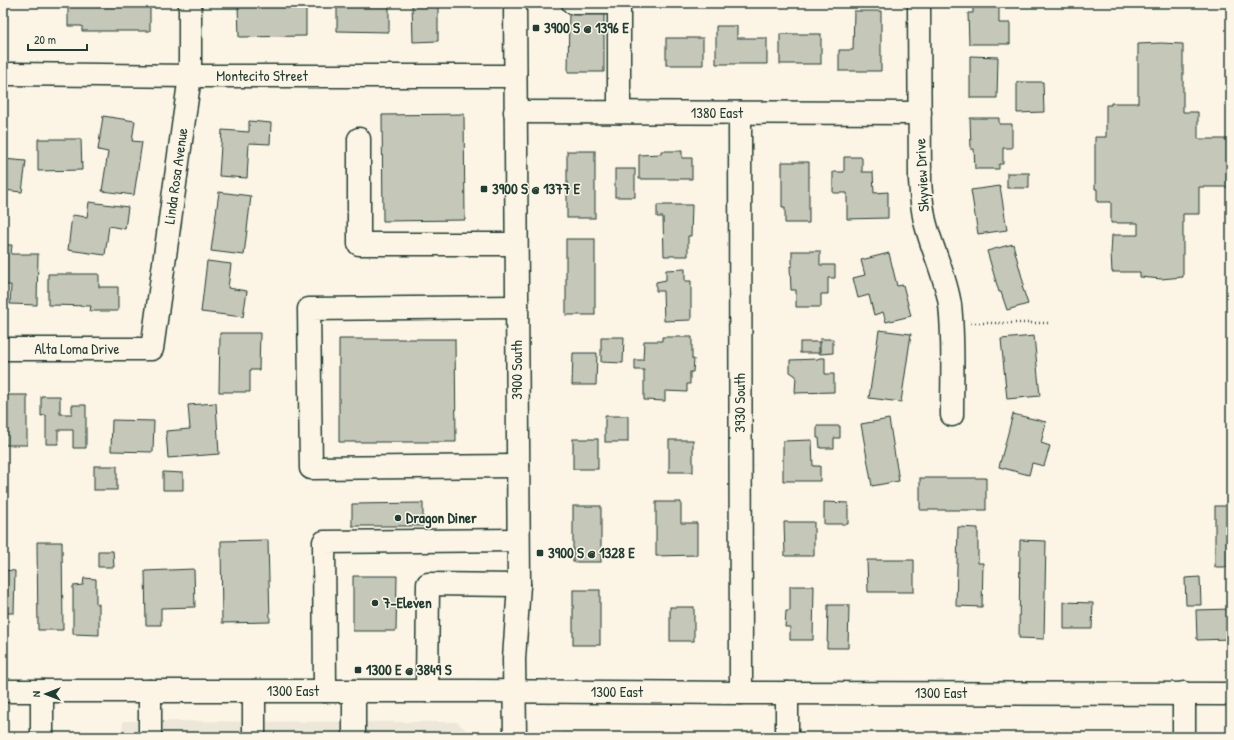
<svg xmlns="http://www.w3.org/2000/svg" width="1234" height="740" viewBox="0 0 1234 740" font-family="'Patrick Hand',sans-serif">
  <rect width="100%" height="100%" fill="#fcf5e5"/>
  <filter id="ink" filterUnits="userSpaceOnUse"><feTurbulence type="fractalNoise" baseFrequency=".025" numOctaves="2"/><feDisplacementMap in="SourceGraphic" scale="8" xChannelSelector="R" yChannelSelector="G"/><feConvolveMatrix kernelMatrix="1 2 1 2 8 2 1 2 1" color-interpolation-filters="sRGB"/></filter>
  <g filter="url(#ink)">
    <g fill="#ece7d8">
      <path d="M123 721 457 722 473 737H122Z"/>
      <path d="M562 731 1054 733V737H562Z"/>
    </g>
    <g fill="#c5c7b9" stroke="#1f3d34">
      <path d="M3 3H20L3 6Z"/>
      <path d="M68 3H150V31H82V26H68Z"/>
      <path d="M337 3H389V32L337 31Z"/>
      <path d="M412 3 438 4V41L413 42Z"/>
      <path d="M973 3H999V23H1010V44H969L968 13H973Z"/>
      <path d="M306 4V36L239 37 238 5Z"/>
      <path d="M854 11H881V71H839V50H853Z"/>
      <path d="M569 12H604V72H568Z"/>
      <path d="M716 26H737V38H767V64H716Z"/>
      <rect x="780" y="34" width="41" height="30"/>
      <rect x="666" y="38" width="37" height="27"/>
      <path d="M1161 43 1183 44V112H1198V139H1228V154H1231V172H1228V187H1199V214H1183V277L1161 279 1140 277V272H1112L1111 254 1112 235H1138V223H1111V202H1097V189H1095V137H1106V105H1111V103H1138V44Z"/>
      <path d="M970 56 998 57 997 98H970Z"/>
      <path d="M1017 82H1043L1044 112 1017 113Z"/>
      <path d="M464 114 465 220 383 221 382 115Z"/>
      <path d="M103 116 135 121 132 141 142 142 134 195 102 191 108 152 98 150Z"/>
      <path d="M970 118H999V124H1012V148H1003V164H999V169H975L974 149H971Z"/>
      <path d="M249 121 271 123 270 144 249 143 247 178 219 176 222 130 249 132Z"/>
      <path d="M38 139H81L82 170 38 171Z"/>
      <rect x="567" y="151" width="28" height="67"/>
      <path d="M661 151H682V158H692V179H639V155L661 154Z"/>
      <path d="M844 157H862V172H873L874 193 888 192V218L847 219V193H833V172H844Z"/>
      <path d="M3 159 26 161 22 192 3 190Z"/>
      <path d="M782 162H809V223H785V207H782Z"/>
      <rect x="615" y="169" width="20" height="28"/>
      <rect x="1007" y="173" width="22" height="15"/>
      <path d="M1000 186 1007 230 978 234 971 190Z"/>
      <path d="M219 192 251 196 244 255 211 251Z"/>
      <path d="M89 202 128 207 125 229 109 226 105 255 68 250 72 215 87 217Z"/>
      <path d="M657 205H692L691 236H688V256H664L663 217H657Z"/>
      <rect x="566" y="239" width="29" height="76"/>
      <path d="M1013 244 1024 285 1022 286 1028 304 1007 310 1001 292H999L987 251Z"/>
      <path d="M3 245H12L11 254H38L37 305 10 304 11 285H3Z"/>
      <path d="M792 251H820V265H835V278H828V294H821V307H796V290H791L790 266H792Z"/>
      <path d="M889 253 897 286 903 285 911 316 886 322 883 312 874 315 869 295 858 298 853 278 865 275 861 260Z"/>
      <path d="M207 261 231 264 228 288 247 291 243 317 201 312Z"/>
      <path d="M685 269V281H691V320L664 321 663 291H656V282L666 280V270Z"/>
      <path d="M48 274H99V287H118V311H90L91 306 48 305Z"/>
      <path d="M879 330 911 334 901 402 869 398Z"/>
      <path d="M220 333H260L259 370H250V392H219Z"/>
      <path d="M1034 336 1040 396 1007 399 1001 339Z"/>
      <path d="M601 337H624L623 363 601 362Z"/>
      <path d="M662 337H692V359H694L693 372H690V384H687V392L665 391V401L644 400V370H635V360H643L644 341H662Z"/>
      <path d="M339 339H455L456 442H339Z"/>
      <path d="M820 339H833V353L820 354Z"/>
      <rect x="800" y="342" width="19" height="11"/>
      <path d="M573 353H597L596 385H572Z"/>
      <path d="M819 358H825V374H834V392L795 393 796 376 790 372V360L818 359Z"/>
      <rect x="3" y="395" width="24" height="50"/>
      <path d="M41 396H60V414H72V405H86V448H73V430H58V444H46V415L41 416Z"/>
      <path d="M216 403 219 454 168 458 166 431 190 429 188 405Z"/>
      <path d="M1013 414 1046 422 1041 443 1050 446 1044 466 1032 463 1029 475 999 467Z"/>
      <rect x="605" y="416" width="23" height="26"/>
      <path d="M889 419 899 481 872 486 861 424Z"/>
      <path d="M112 420 154 421 153 452 111 451Z"/>
      <path d="M817 426H840V438H834V448H820L819 438H817Z"/>
      <rect x="573" y="439" width="25" height="30"/>
      <rect x="669" y="440" width="24" height="32"/>
      <path d="M812 440 813 466H820V481H783V441Z"/>
      <rect x="94" y="466" width="23" height="24"/>
      <path d="M163 472 183 473V490H163Z"/>
      <rect x="920" y="478" width="66" height="32"/>
      <path d="M656 502H681V523H697V555L656 556Z"/>
      <path d="M824 502 848 503V524H824Z"/>
      <path d="M423 503V526H352V504Z"/>
      <rect x="573" y="506" width="28" height="56"/>
      <rect x="1215" y="506" width="16" height="61"/>
      <path d="M784 522H814V556H785Z"/>
      <path d="M958 527 978 528V563H983L982 607 956 606Z"/>
      <path d="M268 540 270 622 222 623 221 541Z"/>
      <path d="M1020 540 1046 541 1044 639 1019 638Z"/>
      <path d="M37 542H62L63 630H38Z"/>
      <path d="M98 551H113L114 567H98Z"/>
      <path d="M867 560H914V592H868Z"/>
      <path d="M194 569 195 607 161 608V625H146L145 571Z"/>
      <path d="M3 570 15 571 14 613H3Z"/>
      <path d="M353 576H397L396 631H353Z"/>
      <path d="M1200 577 1201 605H1186L1185 578Z"/>
      <path d="M84 578 96 579V604H99V635L73 634V586L83 585Z"/>
      <path d="M790 586H814L813 640H790V627H785L786 611H790Z"/>
      <rect x="573" y="590" width="27" height="55"/>
      <path d="M1064 602 1093 603 1092 629H1064Z"/>
      <path d="M828 605H849L848 648H827Z"/>
      <rect x="670" y="607" width="24" height="34"/>
      <path d="M1231 609V639L1197 640 1196 610Z"/>
    </g>
    <g fill="none" stroke-linecap="round" stroke-linejoin="round">
      <g stroke="#1f3d34" stroke-width="25">
        <g id="minor">
          <path d="M573 3H619V112"/>
          <path d="M919 3 920 180C921 195 922 211 926 225 933 252 946 277 950 305 954 341 952 379 952 415"/>
          <path d="M10 74 190 76H515"/>
          <path d="M515 112 920 113"/>
          <path d="M740 113 741 693"/>
          <path d="M359 139V244H516"/>
          <path d="M517 307 309 309 311 468 518 466"/>
          <path d="M3 349H152L190 76V3"/>
          <path d="M42 691V737"/>
          <path d="M150 691V737"/>
          <path d="M254 691V737"/>
          <path d="M325 691 324 542 518 540"/>
          <path d="M427 691 428 584 519 585"/>
          <path d="M787 693V737"/>
          <path d="M354 737V691"/>
          <path d="M1184 737V693"/>
        </g>
      </g>
      <g stroke="#1f3d34" stroke-width="25">
        <g id="major">
          <path d="M515 3 519 585 514 659 515 737"/>
          <path d="M3 691H468L741 693 1231 694"/>
        </g>
      </g>
      <g stroke="#1f3d34" stroke-width="2.5" stroke-dasharray="1 3" stroke-linecap="butt">
        <path d="M1063 3 1065 5"/>
        <path d="M971 323H1049"/>
        <path d="M752 730 755 737"/>
      </g>
      <use href="#minor" stroke="#fcf5e5" stroke-width="22"/>
      <use href="#major" stroke="#fcf5e5" stroke-width="22"/>
    </g>
  </g>
  <g fill="#1f3d34" stroke="#fcf5e5" stroke-width="1.5">
    <rect x="532" y="24" width="8" height="8" rx="2"/>
    <rect x="480" y="185" width="8" height="8" rx="2"/>
    <circle cx="398" cy="518" r="4"/>
    <rect x="536" y="549" width="8" height="8" rx="2"/>
    <circle cx="375" cy="603" r="4"/>
    <rect x="354" y="666" width="8" height="8" rx="2"/>
  </g>
  <g text-anchor="middle" stroke-width="3" stroke-linejoin="round" paint-order="stroke">
    <g font-size="15" font-weight="bold" fill="#1f3d34" stroke="#fcf5e5" text-anchor="start">
      <text x="544" y="33">3900 S @ 1396 E</text>
      <text x="492" y="194">3900 S @ 1377 E</text>
      <text x="406" y="523">Dragon Diner</text>
      <text x="548" y="558">3900 S @ 1328 E</text>
      <text x="383" y="608">7-Eleven</text>
      <text x="366" y="675">1300 E @ 3849 S</text>
    </g>
    <g font-size="15" fill="#1f3d34" stroke="#fcf5e5">
      <text x="262" y="81">Montecito Street</text>
      <text x="717" y="118">1380 East</text>
      <text transform="translate(922 175) rotate(-93)" y="5">Skyview Drive</text>
      <text transform="translate(176 176) rotate(-82)" y="5">Linda Rosa Avenue</text>
      <text x="77" y="354">Alta Loma Drive</text>
      <text transform="translate(517 370) rotate(-90)" y="5">3900 South</text>
      <text transform="translate(740 403) rotate(-90)" y="5">3930 South</text>
      <text x="293" y="696">1300 East</text>
      <text x="617" y="697">1300 East</text>
      <text x="941" y="698">1300 East</text>
    </g>
  </g>
  <rect width="1234" height="740" fill="none" stroke="#fcf5e5" stroke-width="16"/>
  <rect x="8" y="8" width="1218" height="724" fill="none" stroke="#1f3d34" stroke-width="1.5" filter="url(#ink)"/>
  <g transform="translate(46 694) rotate(270)" stroke="#fcf5e5" stroke-width="3" paint-order="stroke">
  <path d="M0-3L7 15L0 10L-7 15Z" fill="#1f3d34"/>
  <text y="-6" font-size="11" font-weight="bold" text-anchor="middle" fill="#1f3d34">N</text>
  </g>
  <path d="M28 44v6h59v-6" fill="none" stroke="#1f3d34" stroke-width="2"/>
  <text x="34" y="44" font-size="12" fill="#1f3d34" stroke="#fcf5e5" stroke-width="3" paint-order="stroke">20 m</text>
</svg>
